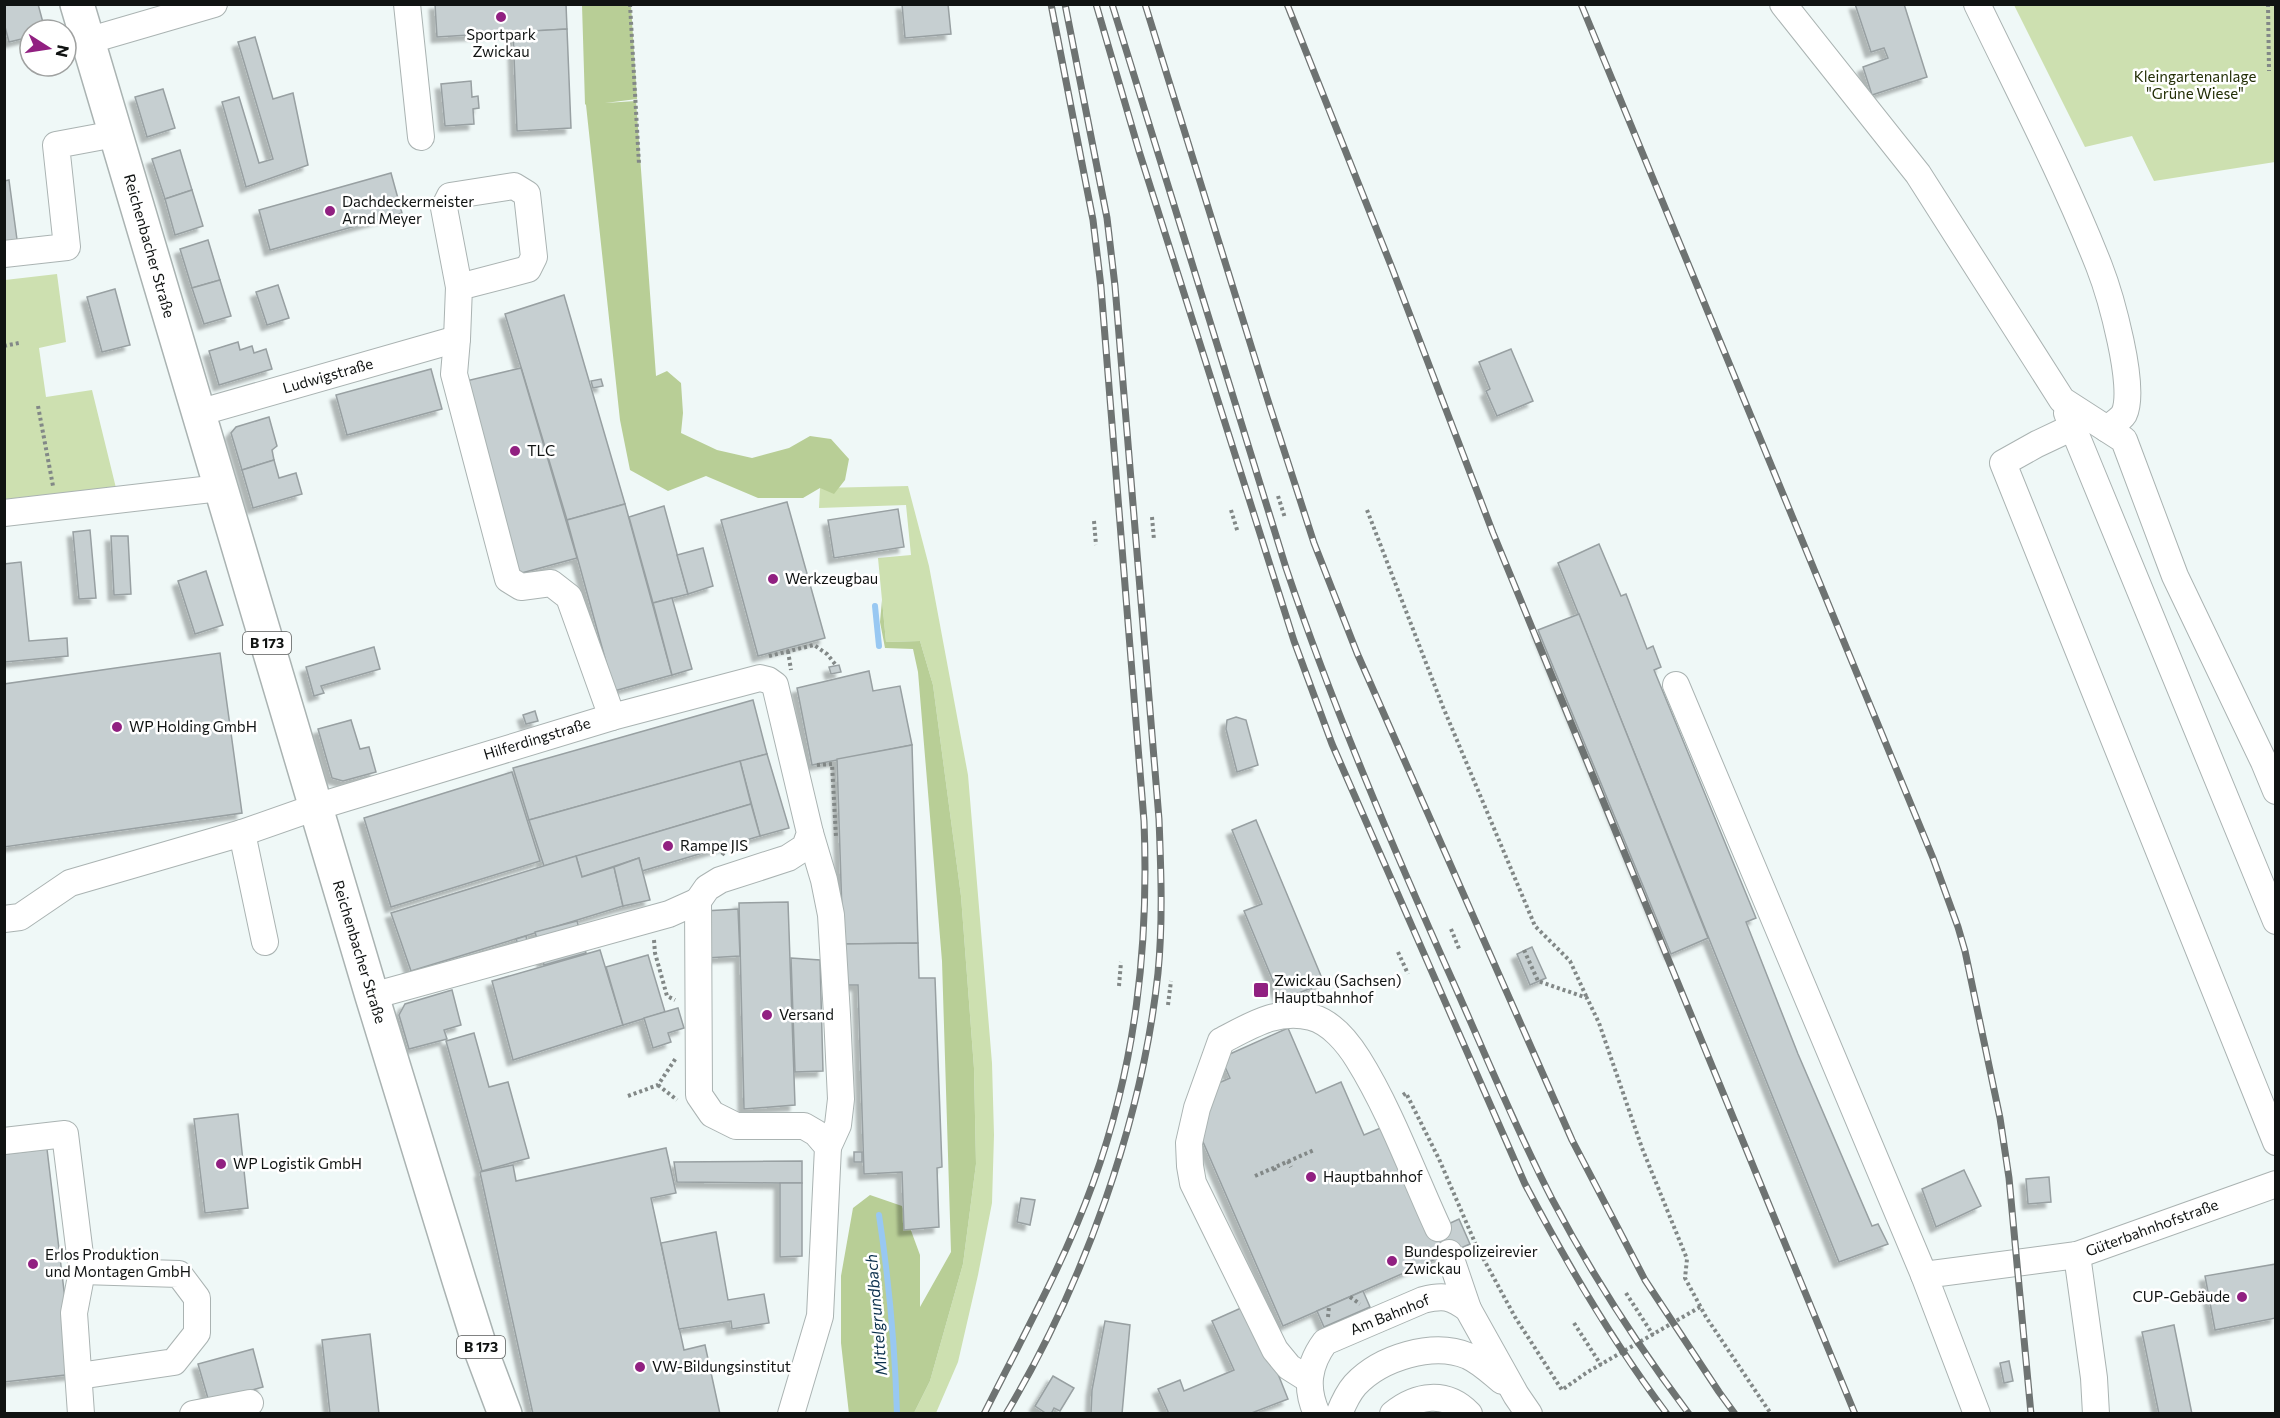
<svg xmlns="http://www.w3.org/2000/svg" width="2280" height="1418" viewBox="0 0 2280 1418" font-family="Commissioner,sans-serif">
  <defs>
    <filter id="shadow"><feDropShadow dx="-5.5" dy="5.5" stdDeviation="1.5" flood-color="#0004"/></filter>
  </defs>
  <rect width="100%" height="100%" fill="#eff8f7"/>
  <g fill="#cde0b0">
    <path d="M2014 5H2275V162L2154 181 2132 136 2085 147Z"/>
    <path d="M57 274 66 342 39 348 46 397 92 390 116 488 5 499V280Z"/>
    <path d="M908 486 929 566 968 775 992 1063 994 1135 992 1203 978 1275 958 1362 936 1413H914L930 1381 963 1264 976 1164 974 1068 961 896 933 685 920 641 886 642 878 558 911 555 906 505 819 508 820 488Z"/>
  </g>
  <g fill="#b8ce96">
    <path d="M582 5H631L637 99 605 103 636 101 656 376 667 371 681 383 683 413 681 433 717 450 752 458 789 448 810 436 831 439 849 459 845 480 834 494 820 488 803 498H758L706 476 668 491 630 470 620 420 586 105 585 104Z"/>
    <path d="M882 600 886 642 920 641 933 685 961 896 974 1068 976 1164 963 1264 930 1381 914 1413 849 1414 841 1343V1276L853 1208 870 1195 902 1206 920 1255V1307L951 1252 942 961 918 672 913 649 885 648 880 622Z"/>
  </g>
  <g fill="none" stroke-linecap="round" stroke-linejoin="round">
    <g stroke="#98c8f2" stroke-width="6">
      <path d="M875 606 879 646"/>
      <path d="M879 1215C889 1281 895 1347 897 1414"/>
    </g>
  </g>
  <g fill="#c6cfd1" stroke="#98a0a2" stroke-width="1.5" filter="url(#shadow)">
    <path d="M4 4H38L45 30H30V37L9 42 4 23Z"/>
    <path d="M435 4H566L567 29 437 37Z"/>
    <path d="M902 4H948L951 34 905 38Z"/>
    <path d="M1855 4H1904L1927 77 1872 95 1863 67 1888 58 1884 48 1871 52Z"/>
    <path d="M567 29 571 128 517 131 513 32Z"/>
    <path d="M255 37 273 99 293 93 308 165 246 187 222 102 239 97 259 163 273 159 238 42Z"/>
    <path d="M471 81 472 97 478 96 479 108 473 109 474 124 445 126 441 84Z"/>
    <path d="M163 89 175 128 147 137 135 97Z"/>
    <path d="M180 150 192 190 165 199 152 159Z"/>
    <path d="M391 173 402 213 270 250 259 210Z"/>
    <path d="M9 180 18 247 4 249V181Z"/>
    <path d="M192 190 203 226 175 235 165 199Z"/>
    <path d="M208 240 220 280 192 288 180 249Z"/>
    <path d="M220 280 231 316 204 324 192 288Z"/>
    <path d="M278 285 289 318 267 325 256 292Z"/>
    <path d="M115 289 130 345 102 352 87 297Z"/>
    <path d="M564 295 625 504 567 520 505 314Z"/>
    <path d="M238 342 240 350 252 346 254 353 266 349 272 369 219 385 209 351Z"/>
    <path d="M1511 349 1533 401 1497 416 1486 391 1490 389 1479 362Z"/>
    <path d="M521 368 577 558 518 574 466 381Z"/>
    <path d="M431 369 442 409 347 435 336 395Z"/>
    <path d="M601 379 603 386 593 388 591 381Z"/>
    <path d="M269 417 277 446 272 450 274 460 242 470 231 433 236 427Z"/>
    <path d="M274 460 279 478 296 473 302 494 253 508 242 470Z"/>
    <path d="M787 502 825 638 758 656 721 520Z"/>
    <path d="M625 504 672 675 614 691 567 520Z"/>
    <path d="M664 506 688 594 653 603 629 517Z"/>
    <path d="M898 509 904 547 834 558 828 520Z"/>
    <path d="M90 530 96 598 79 599 73 532Z"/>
    <path d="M111 536H128L131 594 114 595Z"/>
    <path d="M1599 544 1621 596 1626 594 1647 649 1653 646 1661 667 1654 670 1756 918 1746 922 1798 1054 1872 1226 1878 1224 1888 1244 1839 1262 1558 563Z"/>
    <path d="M703 548 713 586 688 594 677 555Z"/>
    <path d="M21 562 29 641 67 638 68 656 5 662 4 564Z"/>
    <path d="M206 571 223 625 195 634 178 581Z"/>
    <path d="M672 598 692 669 672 675 653 603Z"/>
    <path d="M1579 614 1708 938 1671 954 1538 630Z"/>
    <path d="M374 647 380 669 321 686 324 693 314 696 306 667Z"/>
    <path d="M220 653 242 813 4 847V684Z"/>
    <path d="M839 665 841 672 831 674 829 667Z"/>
    <path d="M869 671 873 691 900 686 912 745 812 765 797 688Z"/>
    <path d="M753 700 767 754 529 820 513 768Z"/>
    <path d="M535 711 538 721 526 724 523 715Z"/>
    <path d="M1236 717 1246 720 1258 765 1237 772 1226 729 1227 720Z"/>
    <path d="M351 720 360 749 369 747 376 772 343 781 332 778 318 729Z"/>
    <path d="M912 745 918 943 843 944 837 759Z"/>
    <path d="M767 754 789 828 760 836 740 761Z"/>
    <path d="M740 761 751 804 544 866 529 820Z"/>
    <path d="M512 772 540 861 391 907 364 818Z"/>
    <path d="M751 804 760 836 642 871 639 858 582 877 576 856Z"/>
    <path d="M1256 820 1324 983 1281 1000 1244 911 1262 904 1232 830Z"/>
    <path d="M576 856 582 877 614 867 623 906 411 971 391 913Z"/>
    <path d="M639 858 650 900 623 906 614 867Z"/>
    <path d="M788 902 795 1105 744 1109 739 903Z"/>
    <path d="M738 909 740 956 706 958 704 911Z"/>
    <path d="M577 921 586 953 544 965 535 932Z"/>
    <path d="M526 936 527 941 518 944 516 939Z"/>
    <path d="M918 943 919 978H935L942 1167 937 1168 939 1227 904 1230 902 1172 864 1174 858 985H845L843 944Z"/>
    <path d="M1532 947 1546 978 1530 985 1517 954Z"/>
    <path d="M600 950 623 1025 513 1060 492 981Z"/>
    <path d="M648 955 665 1012 623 1025 606 967Z"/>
    <path d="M791 958 820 960 823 1071 795 1072Z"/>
    <path d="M452 990 461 1025 444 1030 447 1039 409 1049 399 1015 405 1004Z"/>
    <path d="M678 1008 684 1028 668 1033 671 1042 653 1048 644 1018Z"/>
    <path d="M1288 1028 1316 1093 1341 1082 1364 1135 1383 1127 1429 1233 1459 1219 1470 1244 1283 1326 1200 1135 1214 1085 1230 1078 1221 1058Z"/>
    <path d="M474 1033 489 1087 508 1082 529 1158 482 1171 446 1041Z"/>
    <path d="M238 1114 248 1208 205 1213 194 1119Z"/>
    <path d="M666 1148 676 1193 651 1198 684 1350 705 1345 720 1414H533L480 1172 513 1165 516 1181Z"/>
    <path d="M47 1149 74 1374 4 1382V1154Z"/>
    <rect x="854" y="1152" width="8" height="10"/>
    <path d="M802 1161V1183H780L677 1182 674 1162Z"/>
    <path d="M1964 1170 1981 1206 1936 1227 1922 1189Z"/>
    <path d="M2049 1177 2051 1202 2028 1204 2026 1179Z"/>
    <path d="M780 1183H802V1256L780 1257Z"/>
    <path d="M1021 1198 1035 1200 1030 1225 1017 1222Z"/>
    <path d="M716 1232 728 1300 764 1294 769 1323 732 1329 731 1321 679 1329 661 1243Z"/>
    <path d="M2276 1264V1318L2215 1330 2205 1276Z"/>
    <path d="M1363 1291 1370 1307 1324 1327 1317 1311Z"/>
    <path d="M1250 1304 1288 1399 1249 1414H1169L1158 1389 1180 1380 1184 1391 1234 1370 1212 1321Z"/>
    <path d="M1105 1321 1130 1325 1122 1414H1091L1092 1390Z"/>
    <path d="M2174 1325 2192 1414H2159L2142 1332Z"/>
    <path d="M370 1334 379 1414H330L322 1340Z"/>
    <path d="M253 1349 263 1387 209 1402 198 1364Z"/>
    <path d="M2009 1361 2013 1381 2004 1383 2000 1363Z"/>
    <path d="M1053 1376 1074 1388 1060 1411 1054 1408 1051 1414H1047L1035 1406Z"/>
  </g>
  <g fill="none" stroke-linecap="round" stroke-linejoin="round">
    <g stroke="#aab3b2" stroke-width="28">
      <g id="minor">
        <path d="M407 4 421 137"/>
        <path d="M1783 4 1918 174 2062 400 2124 440 2175 576 2264 762 2276 791"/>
        <path d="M1977 4C2019 91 2064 177 2099 266 2110 294 2137 388 2124 414 2121 419 2112 425 2107 429"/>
        <path d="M87 41 214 4"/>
        <path d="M4 254 67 247 56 145 115 134"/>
        <path d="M459 287 444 208 450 196 514 186 527 194 534 257 528 269 459 287 457 339 454 374 508 579 521 587 551 583 569 597 612 717"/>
        <path d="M198 413 457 339"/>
        <path d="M2067 413 2276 921"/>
        <path d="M2073 427 2037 444 2003 463 2276 1142"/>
        <path d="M4 513 220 488"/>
        <path d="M1676 685 1924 1275"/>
        <path d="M242 833 265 942"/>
        <path d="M810 833 824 880 831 915 837 1015 841 1099 838 1125 828 1147"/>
        <path d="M4 919 20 917 70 883 242 833 316 807 612 717 760 678 768 680 775 685 810 833 805 847 788 858 720 880 707 888 698 901 699 1095 712 1114 736 1126H804L816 1133 828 1147 820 1316 791 1414"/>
        <path d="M372 996 669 914 698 901"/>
        <path d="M4 1141 65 1134 82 1271 74 1313 81 1414"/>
        <path d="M1449 1253 1468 1309"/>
        <path d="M2077 1255 2094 1378 2096 1414"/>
        <path d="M79 1376 174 1362 197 1333V1298L179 1274 82 1271"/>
        <path d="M1308 1379 1289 1367 1275 1350 1193 1183 1190 1166 1189 1143 1197 1108 1221 1041C1250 1026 1278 1008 1311 1017 1331 1022 1348 1043 1358 1059 1390 1110 1413 1174 1438 1228"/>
        <path d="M193 1414 250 1403"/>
        <path d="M1317 1414C1305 1388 1308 1365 1325 1342L1423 1300C1443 1295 1451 1296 1468 1309L1516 1395 1529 1414"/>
        <path d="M1339 1414C1343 1404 1348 1393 1355 1385 1380 1358 1433 1341 1468 1356 1481 1362 1491 1372 1502 1381"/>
        <path d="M1393 1414C1416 1395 1446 1390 1469 1414"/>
        <path d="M1977 1414 1924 1275 2077 1255 2276 1184"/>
      </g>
    </g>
    <g stroke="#aab3b2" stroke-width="36">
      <path id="major" d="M77 4 372 996 459 1280 482 1353 505 1414"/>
    </g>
    <g stroke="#828887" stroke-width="4" stroke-dasharray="3 3" stroke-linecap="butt">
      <path d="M630 4 639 164"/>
      <path d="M2268 4 2269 71"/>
      <path d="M4 346 19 343"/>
      <path d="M38 406 53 486"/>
      <path d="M1278 496 1285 518"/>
      <path d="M1231 510 1238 533"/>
      <path d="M1367 510 1443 707 1535 926 1570 961 1587 998"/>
      <path d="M1152 517 1154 540"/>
      <path d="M1094 521 1096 545"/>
      <path d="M788 651 791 670"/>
      <path d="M769 656 814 645 827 654 835 664"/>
      <path d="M817 765 832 764 836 837"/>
      <path d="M722 855 726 850 745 846"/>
      <path d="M1451 929 1460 951"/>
      <path d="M654 940 655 953 667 996 675 1000"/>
      <path d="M1524 950 1538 981 1587 998 1599 1023 1642 1148 1687 1259 1685 1278 1706 1317 1771 1414"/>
      <path d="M1398 952 1408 974"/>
      <path d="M1119 986 1121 962"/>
      <path d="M1168 1005 1171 981"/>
      <path d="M658 1085 677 1100"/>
      <path d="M1403 1095 1406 1093 1439 1159 1476 1245 1515 1317 1562 1390 1586 1373 1700 1307"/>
      <path d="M628 1096 658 1085 676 1058"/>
      <path d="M1288 1161 1291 1167"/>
      <path d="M1274 1168 1276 1173"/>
      <path d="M1255 1176 1314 1150"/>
      <path d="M1626 1293 1653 1335"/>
      <path d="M1350 1297 1360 1304"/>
      <path d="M1328 1317 1329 1306"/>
      <path d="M1574 1323 1601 1365"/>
    </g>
    <use href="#minor" stroke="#fff" stroke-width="26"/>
    <use href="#major" stroke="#fff" stroke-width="33"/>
    <g stroke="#6e7372" stroke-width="7">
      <g id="rail">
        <path d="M1096 4 1139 151 1294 641 1332 744 1525 1184C1567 1264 1612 1341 1667 1414"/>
        <path d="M1112 4 1286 568C1334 710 1393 848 1454 984 1486 1056 1516 1129 1552 1199 1592 1275 1638 1346 1689 1414"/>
        <path d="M1145 4 1270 407 1314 543 1357 653 1572 1140 1645 1280 1719 1392 1735 1414"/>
        <path d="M1287 4 1392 268 1493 533 1855 1414"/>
        <path d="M1581 4 1933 858 1958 927 1965 951 2000 1118 2009 1178 2031 1414"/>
        <path d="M984 1414C1022 1338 1064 1263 1093 1183 1136 1064 1149 946 1144 821L1101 287 1093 220 1051 4"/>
        <path d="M1006 1414C1083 1285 1142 1123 1158 973 1163 922 1161 870 1159 819L1115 286 1107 218 1065 4"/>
      </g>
    </g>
    <use href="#rail" stroke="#fff" stroke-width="4.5" stroke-dasharray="14" stroke-linecap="butt"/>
  </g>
  <g fill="#912081" stroke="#fff" stroke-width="2">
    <circle cx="501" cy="17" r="6"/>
    <circle cx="330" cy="211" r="6"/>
    <circle cx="515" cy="451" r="6"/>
    <circle cx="773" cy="579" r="6"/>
    <circle cx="117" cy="727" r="6"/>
    <circle cx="668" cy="846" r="6"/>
    <rect x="1253" y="982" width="16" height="16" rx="3"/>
    <circle cx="767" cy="1015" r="6"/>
    <circle cx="221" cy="1164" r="6"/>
    <circle cx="1311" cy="1177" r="6"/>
    <circle cx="1392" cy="1261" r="6"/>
    <circle cx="33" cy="1264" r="6"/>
    <circle cx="2242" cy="1297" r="6"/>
    <circle cx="640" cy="1367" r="6"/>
  </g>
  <g text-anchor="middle" stroke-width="5" stroke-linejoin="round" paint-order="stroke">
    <g fill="#fff" stroke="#585a59" stroke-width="1.5">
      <rect x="243" y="632" width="48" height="22" rx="4.5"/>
      <rect x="457" y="1336" width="48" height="22" rx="4.5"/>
    </g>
    <g font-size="14" font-weight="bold" fill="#101312">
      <text x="267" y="648">B 173</text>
      <text x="481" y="1352">B 173</text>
    </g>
    <g font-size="15" fill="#101312" stroke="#fff" text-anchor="start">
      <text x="501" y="40" text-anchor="middle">Sportpark<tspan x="501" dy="17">Zwickau</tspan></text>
      <text x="342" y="207">Dachdeckermeister<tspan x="342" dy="17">Arnd Meyer</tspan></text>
      <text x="527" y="456">TLC</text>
      <text x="785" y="584">Werkzeugbau</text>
      <text x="129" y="732">WP Holding GmbH</text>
      <text x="680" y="851">Rampe JIS</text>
      <text x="1274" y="986">Zwickau (Sachsen)<tspan x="1274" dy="17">Hauptbahnhof</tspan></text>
      <text x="779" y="1020">Versand</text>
      <text x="233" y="1169">WP Logistik GmbH</text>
      <text x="1323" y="1182">Hauptbahnhof</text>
      <text x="1404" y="1257">Bundespolizeirevier<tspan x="1404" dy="17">Zwickau</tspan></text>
      <text x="45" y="1260">Erlos Produktion<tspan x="45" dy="17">und Montagen GmbH</tspan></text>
      <text x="2230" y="1302" text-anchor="end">CUP-Gebäude</text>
      <text x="652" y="1372">VW-Bildungsinstitut</text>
    </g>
    <g font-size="15" fill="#222e05" stroke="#fff">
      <text x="2195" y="82">Kleingartenanlage<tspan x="2195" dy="17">"Grüne Wiese"</tspan></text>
    </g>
    <g font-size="15" fill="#101312" stroke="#fff">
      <text transform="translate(149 246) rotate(74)" y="5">Reichenbacher Straße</text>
      <text transform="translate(328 376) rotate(-16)" y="5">Ludwigstraße</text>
      <text transform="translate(537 739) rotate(-17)" y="5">Hilferdingstraße</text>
      <text transform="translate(359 952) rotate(73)" y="5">Reichenbacher Straße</text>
      <text transform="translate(2152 1228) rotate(-20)" y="5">Güterbahnhofstraße</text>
      <text transform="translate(1390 1315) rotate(-22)" y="5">Am Bahnhof</text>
    </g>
    <g font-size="16" font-style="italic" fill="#0c314d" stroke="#fff">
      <text transform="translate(876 1315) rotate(-95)" y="6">Mittelgrundbach</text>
    </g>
  </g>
  <rect width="2280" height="1418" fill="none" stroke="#101312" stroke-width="12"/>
  <g transform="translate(48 48) rotate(102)"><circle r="28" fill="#ffffff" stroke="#9fa1a0" stroke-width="1.5"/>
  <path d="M0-4.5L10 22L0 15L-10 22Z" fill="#912081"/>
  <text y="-9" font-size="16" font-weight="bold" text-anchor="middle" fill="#101312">N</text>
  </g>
</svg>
